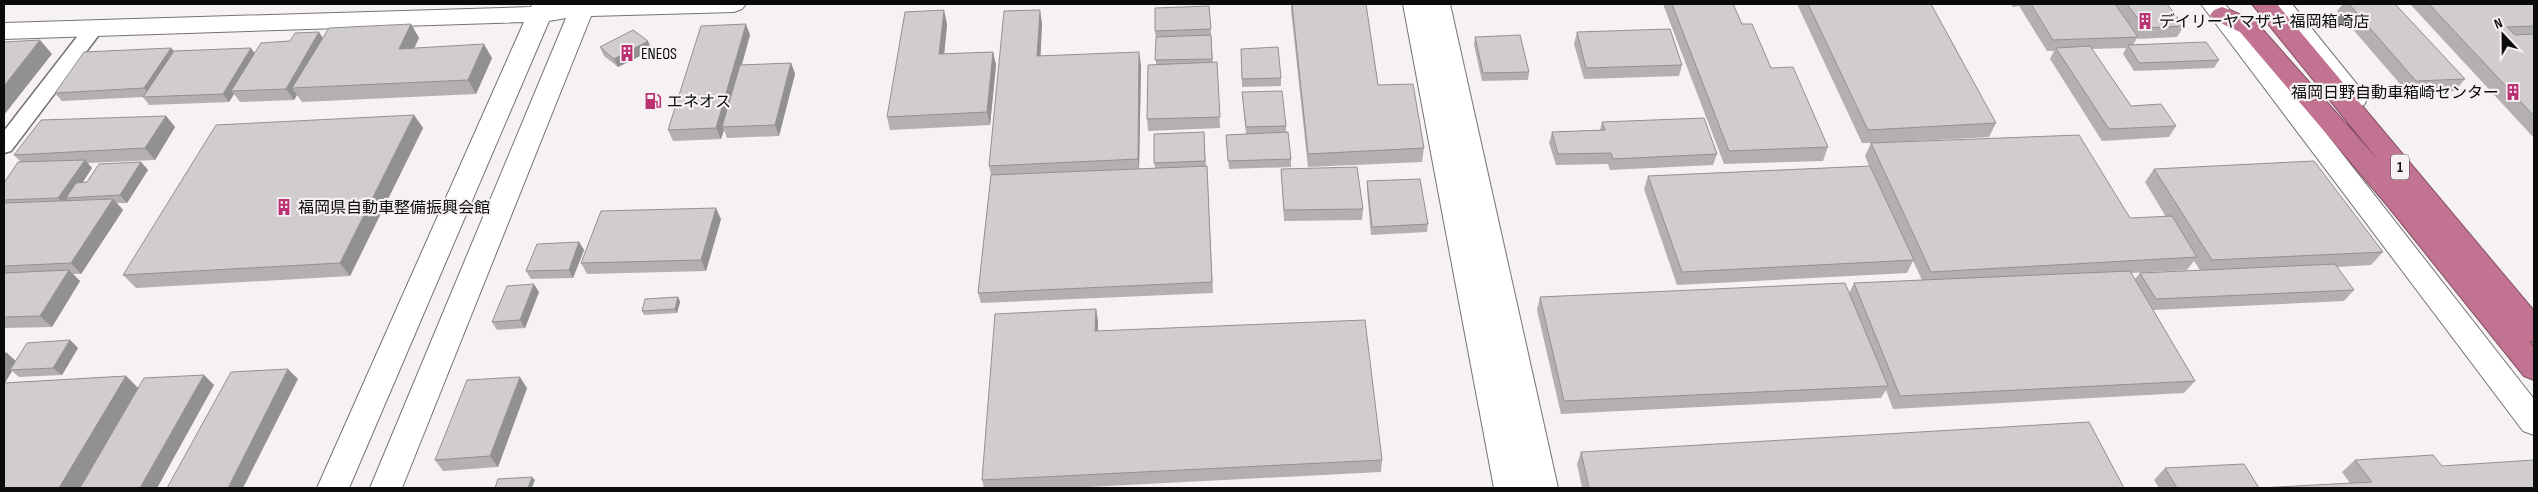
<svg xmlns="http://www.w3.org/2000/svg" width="2538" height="492" viewBox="0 0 2538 492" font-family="'Sofia Sans Condensed','Noto Sans JP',sans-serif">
  <rect width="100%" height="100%" fill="#f6f2f4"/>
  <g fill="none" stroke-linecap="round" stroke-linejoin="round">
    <g stroke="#767374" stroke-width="3">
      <path id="minor" d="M94 22 101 24 104 28 101 32 11 151 4 153V131L87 24Z"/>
    </g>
    <g stroke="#767374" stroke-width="2">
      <g id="tertiary">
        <path d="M532 4H746L742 9 734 12 591 16 402 488H370L566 18 549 21 349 488H317L524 22 4 39V23L531 7Z"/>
        <path d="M1403 4H1450L1558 488H1526L1476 246 1526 488H1494Z"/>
        <path d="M2201 4H2225L2534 399V435L2523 431Z"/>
        <path d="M2268 4H2292L2364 93 2367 99 2364 105 2355 108 2346 105Z"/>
      </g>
    </g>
    <g stroke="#824f62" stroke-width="2">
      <path id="motorway" d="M2252 4H2277L2534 311V342L2529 341 2534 347V380L2524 376 2387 205 2240 32 2214 20 2210 15 2214 10 2222 7 2230 10 2256 22 2379 161Z"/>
    </g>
    <use href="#minor" fill="#fff" fill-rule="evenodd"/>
    <use href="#tertiary" fill="#fff" fill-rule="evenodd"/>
    <use href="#motorway" fill="#c17391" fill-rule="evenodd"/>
  </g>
  <g fill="#b4b0b1" fill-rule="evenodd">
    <path d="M1291 4H1366L1378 85 1424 148 1422 162 1308 167 1291 10Z"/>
    <path d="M1663 4H1733L1742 24 1771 68 1828 147 1823 161 1724 164Z"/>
    <path d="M1797 4H1931L1996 123 1989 137 1876 143 2130 218 2166 217 2145 182 2154 169 2383 252 2371 265 2337 267 2354 290 2344 301 2153 310 2195 381 2184 393 1893 409 1886 390 1881 398 1561 414 1537 310 1540 297 1849 293 1854 283 1922 280 1913 261 1907 273 1677 285 1644 189 1648 176 1869 166 1865 156 1871 143H1862ZM2194 261 2200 270 2140 273 2135 279 2131 273 2187 270Z"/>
    <path d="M2011 4H2167L2184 26 2177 37 2138 39 2137 38 2133 45 2219 60 2214 68 2134 71 2123 54 2126 48 2092 49 2131 106 2176 126 2169 137 2102 141 2050 59 2054 51H2047L2019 6 2013 7Z"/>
    <path d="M2343 4H2395L2465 79 2455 91 2407 92 2337 11Z"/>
    <path d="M2410 4H2534V138Z"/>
    <path d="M1209 6 1213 62H1217L1220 128 1148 131 1147 119 1156 64V39L1155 31Z"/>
    <path d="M1042 23 1040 56 1141 65 1139 169 1155 168 1154 163 1204 132 1206 166H1207L1213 293 981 303 978 293 991 175 989 166Z"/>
    <path d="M411 24 419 38 414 48 492 58 476 94 302 102 297 95 294 100 240 102 234 94 229 102 149 105 143 97 62 101 55 93 171 48 174 51 255 53 290 41 323 38Z"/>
    <path d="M947 24 944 54 993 52 996 65 990 125 890 130 887 117Z"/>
    <path d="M1577 32 1682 65 1679 76 1584 79 1574 44Z"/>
    <path d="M750 35 742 65 791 63 795 74 779 136 727 138 724 130 721 139 673 141 668 130Z"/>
    <path d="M1475 37 1529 72 1528 80 1482 81 1474 45Z"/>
    <path d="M600 47 652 50 618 67 604 56Z"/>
    <path d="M1241 49 1281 78V86L1242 87Z"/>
    <path d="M1242 92 1286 126V132L1291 159V167L1229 169 1226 135 1246 134Z"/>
    <path d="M414 115 423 128 350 276 136 288 123 275Z"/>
    <path d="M166 116 175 127 155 160 88 163 92 168 83 182H87L141 162 148 170 127 203H117L123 210 81 274H73L80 281 52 327 4 328V183L21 162 14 155Z"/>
    <path d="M1602 122 1717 154 1713 165 1610 170 1608 164 1556 165 1549 143 1552 132 1600 130Z"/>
    <path d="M1281 169 1363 209 1362 220 1284 221Z"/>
    <path d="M1367 181 1428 224 1427 232 1371 235 1367 190Z"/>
    <path d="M721 219 706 271 587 274 581 263Z"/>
    <path d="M579 242 584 250 573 278 531 279 526 271Z"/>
    <path d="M539 292 525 328 497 330 492 322Z"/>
    <path d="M678 297 680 302 677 313 644 315 642 311Z"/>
    <path d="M1096 309 1098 322V331L1382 460 1381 472 1069 488H984L982 480Z"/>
    <path d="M70 340 78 348 62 375 19 377 12 371 5 383 126 376 138 388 204 375 214 385 157 488H4V352L16 361Z"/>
    <path d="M527 388 498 467 443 471 435 460Z"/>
    <path d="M1581 452 2124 488H1582L1577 464Z"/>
    <path d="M2355 460 2442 466 2534 488H2159L2154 480 2165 468 2259 488 2350 483 2342 472Z"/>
  </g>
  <g fill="#929090">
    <path d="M944 10 947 24 943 67 939 54Z"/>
    <path d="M1040 10 1042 23 1040 69 1037 56Z"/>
    <path d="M411 24 419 38 407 63 399 49Z"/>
    <path d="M746 24 750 35 724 127H722L724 130 721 139 716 128Z"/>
    <path d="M319 32 326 43 292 88 297 95 294 100 286 89Z"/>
    <path d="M40 40 52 54 4 115V86Z"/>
    <path d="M648 41 652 50 618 67 614 59Z"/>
    <path d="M484 44 492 58 476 94 468 80Z"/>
    <path d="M171 48 178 56 151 96 144 88Z"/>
    <path d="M251 48 257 56 231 91 234 94 229 102 223 94Z"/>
    <path d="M993 52 996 65 990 125 987 112Z"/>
    <path d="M1139 52 1141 65 1139 173 1138 159Z"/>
    <path d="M791 63 795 74 779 136 775 125Z"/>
    <path d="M414 115 423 128 350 276 340 263Z"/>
    <path d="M166 116 175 127 155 160 145 148Z"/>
    <path d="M85 160 92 168 72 198H66L69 202 66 206 58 198Z"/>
    <path d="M141 162 148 170 127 203 120 195Z"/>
    <path d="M113 199 123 210 81 274 71 263Z"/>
    <path d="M716 208 721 219 706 271 701 260Z"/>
    <path d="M579 242 584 250 573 278 569 270Z"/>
    <path d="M69 270 80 281 52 327 40 316Z"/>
    <path d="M534 284 539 292 525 328 520 320Z"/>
    <path d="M678 297 680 302 677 313 675 309Z"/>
    <path d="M1096 309 1098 322 1097 344 1095 331Z"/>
    <path d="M70 340 78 348 62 375 53 368Z"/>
    <path d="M6 352 18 363 10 370 12 371 4 384V355Z"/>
    <path d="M288 369 298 379 243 488H228Z"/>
    <path d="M204 375 214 385 157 488H140Z"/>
    <path d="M126 376 139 389 81 488H59Z"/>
    <path d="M520 377 527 388 498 467 490 456Z"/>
    <path d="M532 477 535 480 532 488H528Z"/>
  </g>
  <g fill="#d1cdce" stroke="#929090">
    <path d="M1292 4H1366L1378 85 1413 84 1424 148 1308 154Z"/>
    <path d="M1672 4H1733L1742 24H1752L1771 68 1793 67 1828 147 1729 151Z"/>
    <path d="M1808 4H1931L1996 123 1868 130Z"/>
    <path d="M2031 4H2115L2138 37 2053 40Z"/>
    <path d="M2127 4H2167L2184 26 2145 28Z"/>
    <path d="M2349 4H2395L2465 79 2416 81Z"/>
    <path d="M2429 4H2534V26L2507 27 2515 35 2534 34V116Z"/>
    <path d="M1209 6 1211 29 1155 31V8Z"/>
    <path d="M944 10 939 54 993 52 987 112 887 117 905 12Z"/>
    <path d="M1040 10 1037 56 1139 52 1138 159 989 166 1004 11Z"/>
    <path d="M411 24 399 49 484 44 468 80 292 88 329 28Z"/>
    <path d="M746 24 716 128 668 130 701 26Z"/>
    <path d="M1670 29 1682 65 1586 68 1577 32Z"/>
    <path d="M633 30 648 41 614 59 600 47Z"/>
    <path d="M319 32 286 89 231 91 261 43 290 41 295 33Z"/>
    <path d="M1211 35 1212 59 1155 60 1156 37Z"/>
    <path d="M1520 35 1529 72 1483 73 1475 37Z"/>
    <path d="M40 40 4 86V42Z"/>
    <path d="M2206 42 2219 60 2139 63 2128 45Z"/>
    <path d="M2090 46 2131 106 2161 104 2176 126 2109 129 2056 48Z"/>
    <path d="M1278 47 1281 78 1242 79 1241 49Z"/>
    <path d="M171 48 144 88 55 93 84 52Z"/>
    <path d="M251 48 223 94 143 97 174 51Z"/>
    <path d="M1217 62 1220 117 1147 119 1148 65Z"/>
    <path d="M791 63 775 125 722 127 740 65Z"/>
    <path d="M1282 91 1286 126 1246 127 1242 92Z"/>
    <path d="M414 115 340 263 123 275 216 125Z"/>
    <path d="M166 116 145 148 14 155 41 120Z"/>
    <path d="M1704 118 1717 154 1613 159 1611 153 1558 154 1552 132 1605 130 1602 122Z"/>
    <path d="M1204 132 1205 161 1154 163V134Z"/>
    <path d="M1288 132 1291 159 1228 161 1226 135Z"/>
    <path d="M2079 135 2130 218 2172 216 2197 257 1931 272 1871 143Z"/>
    <path d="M85 160 58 198 4 200V183L18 162Z"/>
    <path d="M2314 161 2383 252 2212 260 2154 169Z"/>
    <path d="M141 162 120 195 66 198 76 183 87 182 99 164Z"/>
    <path d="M1207 166 1212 282 978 293 991 175Z"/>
    <path d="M1870 166 1914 260 1682 272 1648 176Z"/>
    <path d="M1357 167 1363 209 1284 210 1281 169Z"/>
    <path d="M1420 179 1428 224 1372 227 1367 181Z"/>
    <path d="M113 199 71 263 4 266V203Z"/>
    <path d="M716 208 701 260 581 263 601 211Z"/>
    <path d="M579 242 569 270 526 271 537 244Z"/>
    <path d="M2335 264 2354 290 2156 299 2140 273Z"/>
    <path d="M69 270 40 316 4 317V273Z"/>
    <path d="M2130 271 2195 381 1900 396 1854 283Z"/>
    <path d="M1845 283 1888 386 1564 401 1540 297Z"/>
    <path d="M534 284 520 320 492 322 507 286Z"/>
    <path d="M678 297 675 309 642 311 645 299Z"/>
    <path d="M1096 309 1095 331 1365 320 1382 460 982 480 995 314Z"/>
    <path d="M70 340 53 368 10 370 27 343Z"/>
    <path d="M288 369 228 488H167L231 372Z"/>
    <path d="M204 375 140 488H80L144 378Z"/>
    <path d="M126 376 59 488H4V383Z"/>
    <path d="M520 377 490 456 435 460 467 380Z"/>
    <path d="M2089 422 2124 488H1589L1581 452Z"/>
    <path d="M2433 455 2442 466 2534 460V488H2177L2165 468 2244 464 2259 488 2372 482 2355 460Z"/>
    <path d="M532 477 528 488H495L498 479Z"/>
  </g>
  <defs>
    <g id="building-bare" transform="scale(1.35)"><path d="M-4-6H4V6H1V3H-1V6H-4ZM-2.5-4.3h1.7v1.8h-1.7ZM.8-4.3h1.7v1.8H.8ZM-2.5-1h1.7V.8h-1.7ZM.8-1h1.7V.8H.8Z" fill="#ba3272" stroke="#f6f2f4" stroke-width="2.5" paint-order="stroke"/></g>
    <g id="fuel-bare" transform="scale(1.35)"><path d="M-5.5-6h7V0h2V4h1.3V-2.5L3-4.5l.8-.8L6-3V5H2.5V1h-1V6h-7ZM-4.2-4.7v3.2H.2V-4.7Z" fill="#ba3272" stroke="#f6f2f4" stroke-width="2.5" paint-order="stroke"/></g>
  </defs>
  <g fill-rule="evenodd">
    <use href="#building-bare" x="2145" y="21"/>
    <use href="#building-bare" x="627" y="53"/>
    <use href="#building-bare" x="2513" y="92"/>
    <use href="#fuel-bare" x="653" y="101"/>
    <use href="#building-bare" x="284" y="207"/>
  </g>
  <g text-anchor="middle" stroke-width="4.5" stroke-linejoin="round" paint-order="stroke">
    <rect fill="#f6f2f4" stroke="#525051" stroke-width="1" x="2391" y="154.5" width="18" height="25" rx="4"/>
    <g font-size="15" font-weight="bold" fill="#0c0b0b">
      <text x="2400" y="172">1</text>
    </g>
    <g font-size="16" fill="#0c0b0b" stroke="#f6f2f4" text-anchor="start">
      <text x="2159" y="27">デイリーヤマザキ 福岡箱崎店</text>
      <text x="641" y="59">ENEOS</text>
      <text x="2499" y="98" text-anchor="end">福岡日野自動車箱崎センター</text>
      <text x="667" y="107">エネオス</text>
      <text x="298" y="213">福岡県自動車整備振興会館</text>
    </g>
  </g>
  <rect width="2538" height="492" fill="none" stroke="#0c0b0b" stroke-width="10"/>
  <g transform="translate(2503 35) rotate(338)" stroke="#f6f2f4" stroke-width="4" paint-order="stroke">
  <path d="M0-4L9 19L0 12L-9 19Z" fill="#0c0b0b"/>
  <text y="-8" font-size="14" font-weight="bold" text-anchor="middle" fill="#0c0b0b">N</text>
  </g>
</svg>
